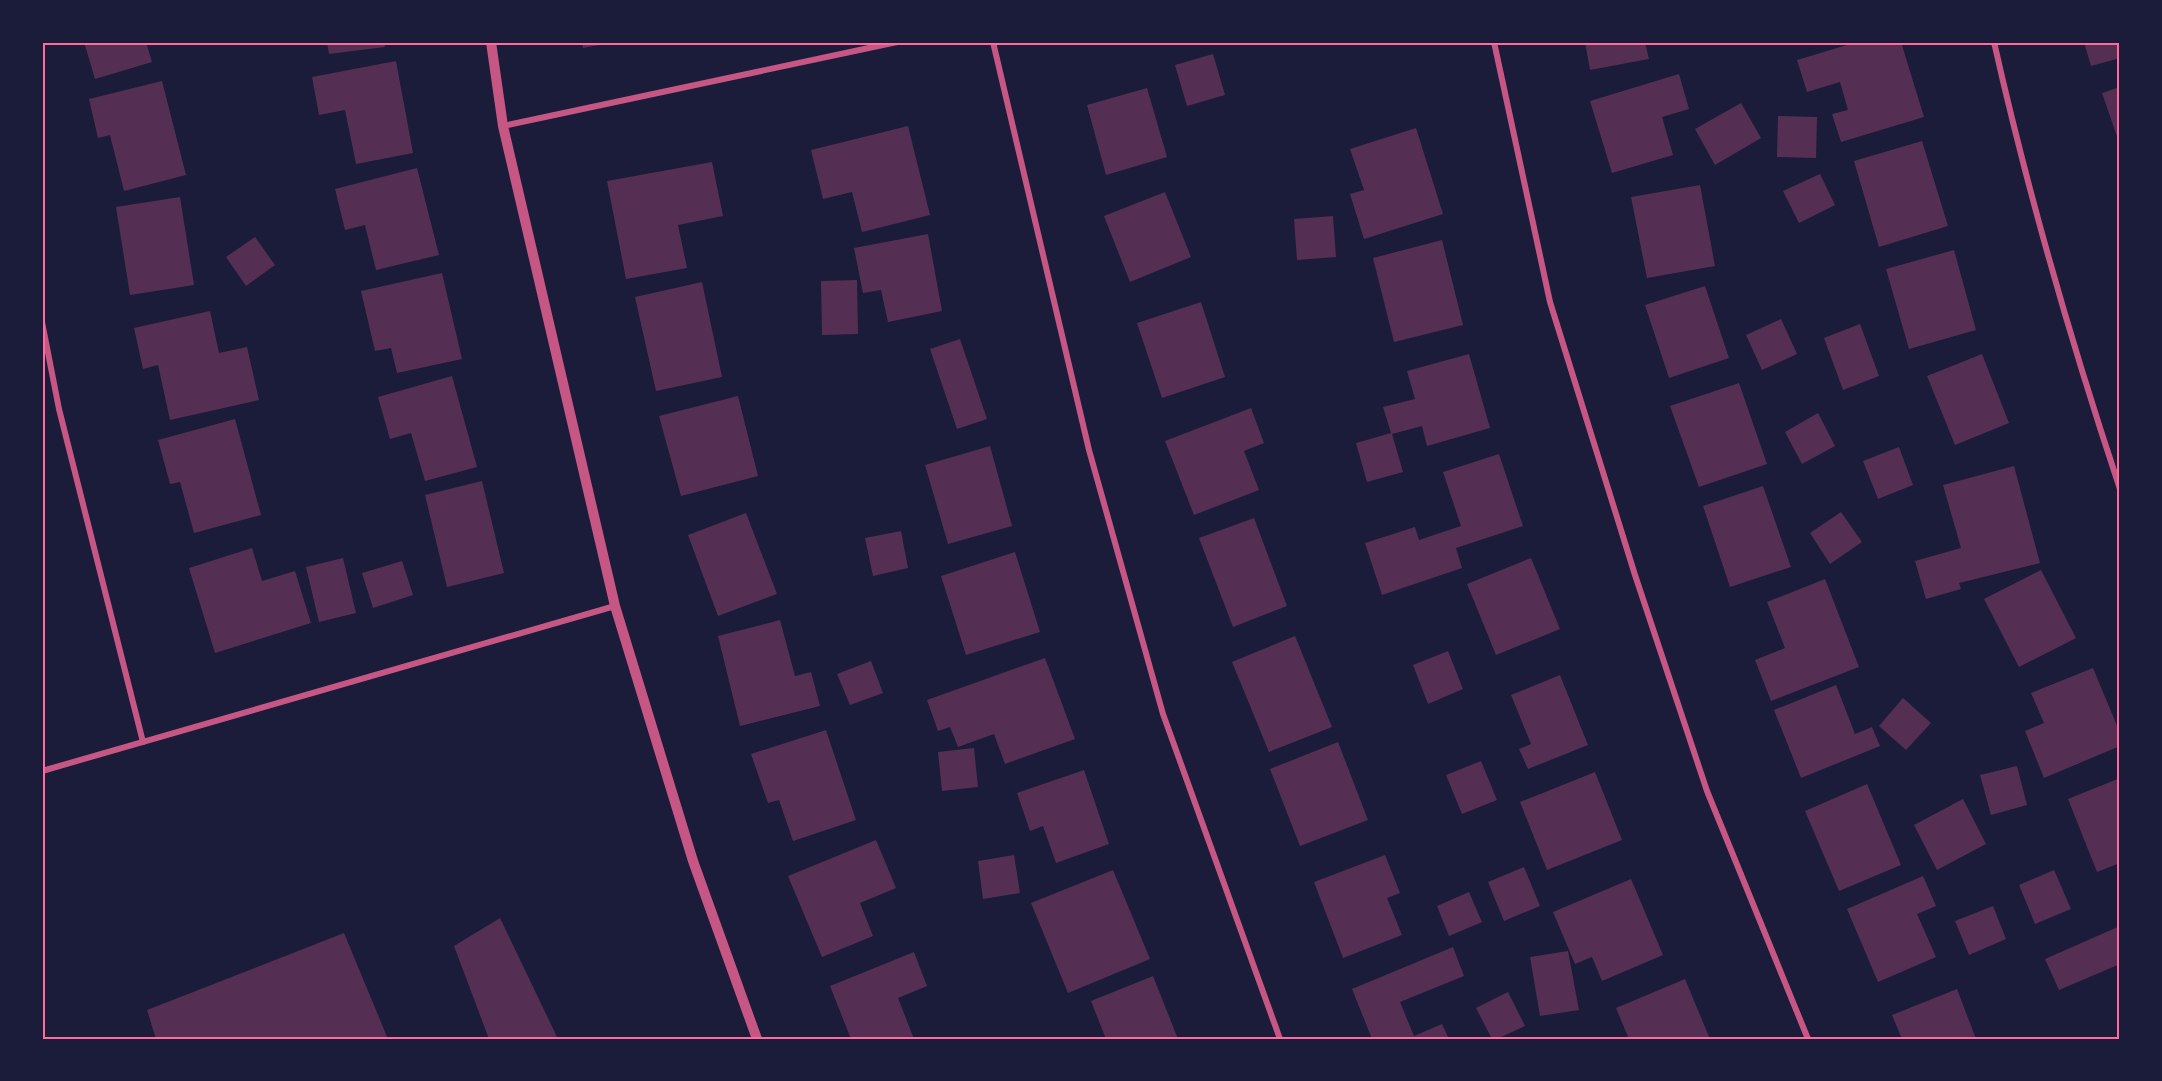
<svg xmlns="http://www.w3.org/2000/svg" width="2162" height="1081" viewBox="0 0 2162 1081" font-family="'Varela Round',sans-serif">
  <rect width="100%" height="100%" fill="#1b1b3a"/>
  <g fill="#542f53">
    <path d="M84 42H146L152 62 95 79Z"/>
    <path d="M327 42H384L385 47 329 54Z"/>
    <path d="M582 42H609L610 43 583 48Z"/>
    <path d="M1585 42H1645L1649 59 1590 70Z"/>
    <path d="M1857 42H1901L1924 117 1841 142 1832 114 1848 110 1840 82 1807 92 1797 60Z"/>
    <path d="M2084 42H2120V58L2091 66Z"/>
    <path d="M1213 54 1225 95 1187 106 1175 65Z"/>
    <path d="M396 61 413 153 356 164 345 110 319 115 312 77Z"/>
    <path d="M1679 74 1689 109 1662 117 1673 155 1612 173 1590 101Z"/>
    <path d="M162 81 186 175 124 191 110 135 98 138 89 99Z"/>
    <path d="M2120 87V145L2102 93Z"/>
    <path d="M1147 88 1167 157 1106 175 1087 105Z"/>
    <path d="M1741 103 1761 138 1715 165 1695 129Z"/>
    <path d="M1778 116 1817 117 1816 158 1777 157Z"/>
    <path d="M908 126 930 215 862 232 852 192 823 199 811 150Z"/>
    <path d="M1416 128 1443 214 1364 239 1350 194 1364 190 1350 149Z"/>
    <path d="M1922 141 1948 226 1879 247 1854 161Z"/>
    <path d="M712 162 723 216 678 225 687 268 626 279 607 181Z"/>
    <path d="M417 168 439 255 376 270 365 225 345 230 335 189Z"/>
    <path d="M1820 174 1835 205 1799 223 1783 191Z"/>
    <path d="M1700 185 1715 266 1647 278 1631 197Z"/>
    <path d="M1165 192 1191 257 1130 282 1104 216Z"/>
    <path d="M180 197 194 285 130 295 116 207Z"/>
    <path d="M1333 216 1336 257 1297 260 1294 219Z"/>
    <path d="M928 234 942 311 888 322 881 290 863 293 854 248Z"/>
    <path d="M255 237 275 265 246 286 226 257Z"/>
    <path d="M1442 240 1463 325 1394 342 1373 258Z"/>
    <path d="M1954 250 1976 330 1909 349 1886 269Z"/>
    <path d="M442 273 462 359 397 373 391 348 375 351 361 291Z"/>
    <path d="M857 280 858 334 822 335 821 281Z"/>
    <path d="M702 282 722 377 656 391 635 297Z"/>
    <path d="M1705 286 1729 358 1669 378 1645 305Z"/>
    <path d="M1201 302 1225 377 1162 398 1137 323Z"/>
    <path d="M210 311 219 353 247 347 259 400 170 420 158 365 143 369 134 328Z"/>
    <path d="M1781 319 1797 354 1762 370 1746 335Z"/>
    <path d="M1860 324 1879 376 1843 390 1824 338Z"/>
    <path d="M960 339 987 419 957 429 930 349Z"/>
    <path d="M1469 354 1490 428 1427 446 1422 426 1392 434 1403 472 1367 482 1356 443 1391 433 1383 407 1415 399 1407 371Z"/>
    <path d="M1982 354 2009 423 1955 445 1927 376Z"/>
    <path d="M452 376 477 467 425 481 411 433 390 439 378 397Z"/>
    <path d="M1739 383 1767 464 1699 487 1670 406Z"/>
    <path d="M738 396 758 476 681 496 659 416Z"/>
    <path d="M1251 408 1264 443 1244 451 1259 490 1194 515 1165 441Z"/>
    <path d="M1818 413 1835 446 1802 464 1785 432Z"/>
    <path d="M235 419 261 515 194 533 180 482 170 484 158 440Z"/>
    <path d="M990 446 1012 526 948 544 925 465Z"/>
    <path d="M1899 447 1913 485 1878 499 1863 461Z"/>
    <path d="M1499 454 1523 526 1456 548 1462 568 1382 595 1365 543 1415 527 1419 540 1461 526 1443 472Z"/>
    <path d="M2014 466 2040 563 1959 583 1961 589 1926 599 1915 561 1961 548 1943 485Z"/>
    <path d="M482 481 504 573 447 587 425 495Z"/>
    <path d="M1763 486 1791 567 1730 587 1703 506Z"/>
    <path d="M1841 512 1862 542 1830 564 1810 533Z"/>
    <path d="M746 513 777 594 718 616 688 535Z"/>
    <path d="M1254 518 1287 606 1233 627 1199 538Z"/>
    <path d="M901 531 908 568 873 576 865 538Z"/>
    <path d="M252 548 262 581 295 571 311 623 215 653 189 568Z"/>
    <path d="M1015 552 1040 632 966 655 941 576Z"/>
    <path d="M343 558 356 613 319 622 306 567Z"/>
    <path d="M1531 558 1560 629 1496 655 1467 584Z"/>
    <path d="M402 561 413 595 373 608 362 573Z"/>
    <path d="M2041 570 2076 638 2019 667 1984 599Z"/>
    <path d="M1825 579 1859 667 1771 701 1755 660 1785 648 1767 602Z"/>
    <path d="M780 620 795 676 811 672 820 706 740 726 718 636Z"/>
    <path d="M1295 636 1332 727 1269 752 1232 662Z"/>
    <path d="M1448 651 1463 689 1428 704 1413 665Z"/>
    <path d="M1045 658 1075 739 1005 764 994 734 958 747 950 727 938 731 927 700Z"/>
    <path d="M871 661 883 693 850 705 837 674Z"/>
    <path d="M2093 668 2120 733V746L2044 778 2025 731 2044 723 2031 693Z"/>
    <path d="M1560 675 1588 745 1528 769 1519 749 1531 744 1511 695Z"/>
    <path d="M1836 685 1855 734 1872 727 1880 746 1801 778 1774 710Z"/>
    <path d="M1903 698 1931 723 1906 750 1879 726Z"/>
    <path d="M826 730 856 820 793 841 779 800 768 803 751 754Z"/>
    <path d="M1338 742 1368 820 1300 846 1270 769Z"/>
    <path d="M974 748 978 787 942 791 938 752Z"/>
    <path d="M1481 761 1497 800 1462 814 1446 775Z"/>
    <path d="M2017 766 2027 805 1991 815 1980 775Z"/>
    <path d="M1084 770 1109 844 1056 863 1043 826 1030 831 1017 793Z"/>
    <path d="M1595 772 1622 840 1547 870 1520 802Z"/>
    <path d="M2120 778V863L2097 872 2068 799Z"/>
    <path d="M1867 784 1901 865 1839 891 1805 811Z"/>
    <path d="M1963 799 1986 844 1937 870 1914 825Z"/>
    <path d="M876 840 896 888 860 903 873 936 822 957 788 876Z"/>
    <path d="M1014 855 1020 893 983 899 978 861Z"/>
    <path d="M1385 855 1400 893 1387 898 1402 935 1343 958 1314 882Z"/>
    <path d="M1524 867 1540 906 1504 921 1488 882Z"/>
    <path d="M1113 870 1150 959 1068 993 1031 903Z"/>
    <path d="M2054 870 2071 909 2035 924 2019 885Z"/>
    <path d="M1923 876 1936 906 1917 914 1936 957 1878 982 1847 909Z"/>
    <path d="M1631 879 1663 955 1602 981 1592 957 1575 964 1553 912Z"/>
    <path d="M1469 892 1482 922 1449 936 1437 906Z"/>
    <path d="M1993 906 2006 939 1969 955 1955 921Z"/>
    <path d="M500 918 558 1039H489L454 946Z"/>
    <path d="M2120 926V964L2059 990 2045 959Z"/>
    <path d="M344 933 388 1039H156L147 1010Z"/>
    <path d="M1453 947 1464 976 1400 1002 1414 1036 1442 1024 1449 1039H1372L1352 989Z"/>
    <path d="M1568 951 1579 1010 1540 1016 1530 957Z"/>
    <path d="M914 952 927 986 898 998 914 1039H851L830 986Z"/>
    <path d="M1153 976 1178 1039H1106L1091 1001Z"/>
    <path d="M1685 979 1710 1039H1629L1616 1008Z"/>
    <path d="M1957 989 1976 1039H1902L1892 1015Z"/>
    <path d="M1508 992 1525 1026 1497 1039H1492L1476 1008Z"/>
  </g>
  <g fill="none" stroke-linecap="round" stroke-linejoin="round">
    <g stroke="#c65784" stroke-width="6">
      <path d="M993 42 1089 450 1163 714 1280 1039"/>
      <path d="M1494 42 1550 302 1635 575 1707 791 1808 1039"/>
      <path d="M1994 42C2028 193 2071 342 2120 489"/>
      <path d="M503 126 897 42"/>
      <path d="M42 322 59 409 143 742"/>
      <path d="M42 771 615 606"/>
    </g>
    <path stroke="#c65784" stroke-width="10" d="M491 42 503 126 615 606 693 861 757 1039"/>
  </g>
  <rect width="2162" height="1081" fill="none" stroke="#1b1b3a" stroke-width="87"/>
  <rect x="44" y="44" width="2074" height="994" fill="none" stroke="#ff6b9d" stroke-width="2"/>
</svg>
